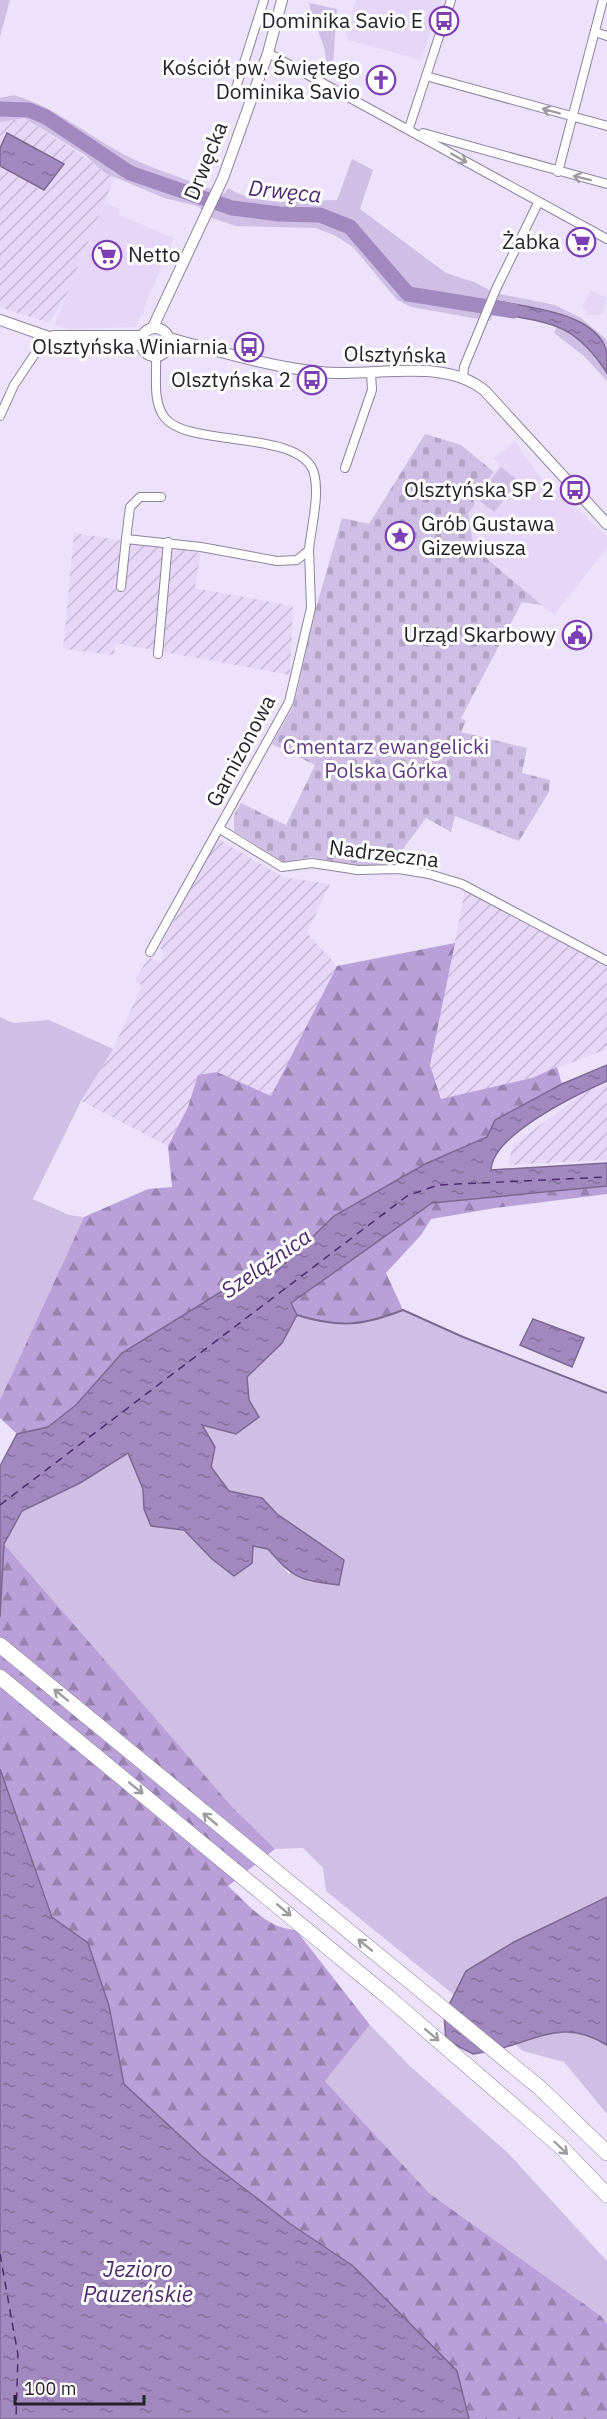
<svg xmlns="http://www.w3.org/2000/svg" width="607" height="2419" viewBox="0 0 607 2419" font-family="'IBM Plex Sans',sans-serif">
  <defs>
    <pattern id="industrial-furrows" width="10" height="10" patternUnits="userSpaceOnUse" patternTransform="scale(1.5)"><rect width="10" height="10" fill="#e6d7f9"/><path d="M-1 1l2-2M0 10L10 0M9 11l2-2" fill="none" stroke="#c5b8d6"/></pattern>
    <pattern id="forest-firs" width="22" height="20" patternUnits="userSpaceOnUse" patternTransform="scale(1.5)"><rect width="22" height="20" fill="#baa0d8"/><path d="M5 1l3.5 6h-7zM16 11l3.5 6h-7z" fill="#9782af"/></pattern>
    <pattern id="cemetery-stones" width="16" height="16" patternUnits="userSpaceOnUse" patternTransform="scale(1.5)"><rect width="16" height="16" fill="#cfbfe4"/><path d="M2 7V4a2 2 0 0 1 4 0v3zM10 15v-3a2 2 0 0 1 4 0v3z" fill="#b2a4c4"/></pattern>
    <pattern id="water-ripples" width="26" height="14" patternUnits="userSpaceOnUse" patternTransform="scale(1.5)"><rect width="26" height="14" fill="#a188be"/><path d="M2 4q2-2 4 0t4 0M15 11q2-2 4 0t4 0" fill="none" stroke="#836f9b"/></pattern>
  </defs>
  <rect width="100%" height="100%" fill="#ede2fc"/>
  <g fill="#e6d7f9">
    <path d="M356 0H441L421 60 348 40 346 34Z"/>
    <path d="M105 203 120 209 119 215 174 238 144 308V315H141L136 327 69 329 54 325Z"/>
    <path d="M591 290 607 298 601 315H588L582 306Z"/>
    <path d="M515 441 540 477 607 536V548L554 615 474 548 468 514 475 504 473 500 499 466 494 458Z"/>
  </g>
  <g fill="url(#industrial-furrows)">
    <path d="M24 118 115 177 66 296 49 323 0 307V122Z"/>
    <path d="M74 533 201 553 195 588 293 606 290 675 115 643 114 655 63 649Z"/>
    <path d="M218 839 283 877 330 884 307 933 337 966 271 1096 217 1072 198 1075 188 1107 168 1146 81 1101 113 1049 142 986 135 980 149 957 161 963 164 955 160 947Z"/>
    <path d="M465 891 607 965V1049L532 1078 442 1100 430 1065Z"/>
    <path d="M607 1084V1160L508 1165 513 1145 585 1092Z"/>
  </g>
  <g fill="#cfbfe4">
    <path d="M0 0H10L0 37Z"/>
    <path d="M309 3 337 9 332 77 325 73C331 46 313 29 309 3Z"/>
    <path d="M14 95C56 107 89 137 129 157 159 172 193 181 224 194L228 188C260 208 300 200 337 200L352 159 373 170 360 209 446 273 474 282 495 293 555 305 581 318 607 340V381L584 356 554 333 557 327 548 322 493 313 490 321 411 307 397 300 353 247 334 235 315 228 236 226 212 218 197 206 164 198 105 173 85 155 24 118 0 122V98Z"/>
    <path d="M501 467 519 481 494 512 476 498Z"/>
    <path d="M0 1017 13 1023 49 1020 113 1049 81 1101 33 1199 69 1215 84 1217 0 1400Z"/>
    <path d="M403 1310 463 1337 607 1393V2114L564 2062 523 2051 326 1891 323 1868 303 1848 275 1849 232 1809 4 1544 22 1511 80 1483 128 1452 143 1489 144 1509 151 1526 184 1530 212 1559 252 1546 268 1549 289 1574 344 1560 277 1514 262 1498 229 1492 211 1467 215 1447 201 1425 259 1417 249 1400 247 1377 282 1343 297 1315C337 1328 364 1325 403 1310Z"/>
    <path d="M370 2025 410 2066 508 2153 607 2261V2324L601 2316 429 2193 325 2081Z"/>
  </g>
  <g fill="url(#forest-firs)">
    <path d="M455 943 430 1065 441 1099 532 1078 557 1067 562 1084 495 1120 487 1137 425 1164 334 1216 273 1275H248L122 1353 76 1405 48 1427 17 1434 0 1418V1400L84 1217 148 1189 172 1187 168 1146 188 1107 198 1075 217 1072 271 1096 337 966Z"/>
    <path d="M607 1186V1194L495 1208 431 1219 421 1235 386 1273 403 1310C362 1326 339 1328 297 1315L291 1303 432 1203Z"/>
    <path d="M4 1544 233 1808 275 1849 228 1886C249 1905 267 1929 296 1930L370 2025 325 2081 429 2193 601 2316 607 2324V2419H469L457 2371 353 2266 289 2223 202 2156 124 2084 109 2006 88 1943 53 1917 0 1769V1617Z"/>
  </g>
  <path fill="url(#cemetery-stones)" d="M425 434 461 445 494 472 473 499 475 504 468 514 474 548 542 605 522 602 461 718 466 721 461 732 527 748 522 773 550 780 549 792 519 841 455 816 451 832 426 818 392 864 358 866 311 857 284 862 234 831V815L241 803 286 825 315 765 272 744 294 705 316 608 342 518 369 524Z"/>
  <g fill="url(#water-ripples)" stroke="#7c6992" stroke-width="1.5">
    <path d="M7 133 64 164 44 190 0 166V148Z"/>
    <path d="M498 301C530 308 600 313 607 354 607 360 607 367 607 373 573 321 549 323 493 313Z"/>
    <path d="M607 1065V1081C576 1095 492 1135 491 1170L607 1163V1186L432 1203 291 1303 297 1315 282 1343 247 1377 249 1400 259 1417 236 1434 202 1425 215 1447 211 1467 229 1491 262 1498 277 1514 344 1560 339 1585C299 1580 294 1579 268 1549L253 1546 252 1563 234 1576 212 1559 184 1530 151 1526 144 1509 143 1489 128 1453 80 1483 22 1511 4 1544 0 1617V1466L17 1434 48 1427 76 1405 122 1353 248 1275H273L334 1216 425 1164 487 1137 495 1120 562 1084Z"/>
    <path d="M533 1319 584 1338 572 1367 520 1345Z"/>
    <path d="M0 1769 52 1917 88 1943 109 2006 124 2084 202 2156 289 2223 353 2266 457 2371 469 2419H0Z"/>
    <path d="M607 1897V2045C569 2022 548 2034 509 2046 497 2050 485 2052 473 2054L446 2040 444 2015 466 1971 514 1942Z"/>
  </g>
  <g fill="none" stroke-linecap="round" stroke-linejoin="round">
    <path stroke="#7c6992" stroke-width="2" d="M297 1315C339 1328 362 1326 403 1310L463 1337 607 1393"/>
    <path stroke="#a188be" stroke-width="15" d="M0 109 29 110 46 117 130 173 232 208 279 214 320 215 350 227 408 294 514 311"/>
    <g stroke="#4d2b6e" stroke-width="1.5" stroke-dasharray="8 6" stroke-linecap="butt">
      <path d="M0 1505 407 1196 438 1185 607 1177"/>
      <path d="M0 2254 18 2355 16 2419"/>
    </g>
    <g stroke="#8e839b" stroke-width="10">
      <g id="minor">
        <path d="M595 32 607 36"/>
        <path d="M268 53 607 239"/>
        <path d="M426 76 607 126"/>
        <path d="M253 93 236 88 264 0"/>
        <path d="M409 128 451 0"/>
        <path d="M423 133 607 184"/>
        <path d="M558 172 603 0"/>
        <path d="M463 377 464 367 496 289 538 203"/>
        <path d="M0 416 14 385 47 336"/>
        <path d="M345 468 372 390 371 373"/>
        <path d="M126 539 130 507 140 497H161"/>
        <path d="M121 587 126 539 201 547 277 561 297 560 309 550C311 527 320 496 314 473 301 429 189 448 165 418 152 402 157 375 156 356"/>
        <path d="M158 654 168 542"/>
        <path d="M220 829 282 867 312 863 358 870 399 869 429 874 462 884 607 961"/>
        <path d="M150 952 289 702 311 608 309 550"/>
      </g>
    </g>
    <g stroke="#8e839b" stroke-width="12">
      <g id="tertiary">
        <path d="M0 320 69 344 141 345"/>
        <path d="M153 327 223 178 268 53 282 0"/>
        <circle cx="155" cy="342" r="14"/>
        <path d="M53 336H142"/>
        <path d="M169 338C218 351 270 367 321 372 373 378 443 356 485 391L607 524"/>
      </g>
    </g>
    <g stroke="#8e839b" stroke-width="16">
      <g id="motorway">
        <path d="M0 1645 540 2088 607 2153"/>
        <path d="M0 1677 388 1997 560 2146 607 2195"/>
      </g>
    </g>
    <use href="#minor" stroke="#fff" stroke-width="8"/>
    <use href="#tertiary" stroke="#fff" stroke-width="10"/>
    <use href="#motorway" stroke="#fff" stroke-width="15"/>
  </g>
  <defs><path id="oneway-shaft" d="M-6 0H5M1.5-3L5.5 0L1.5 3" fill="none" stroke-width="1.6" stroke-linecap="round" stroke-linejoin="round" transform="scale(1.5)"/></defs>
  <g stroke="#9d9ca0">
    <use href="#oneway-shaft" transform="translate(551 111) rotate(-165)"/>
    <use href="#oneway-shaft" transform="translate(459 158) rotate(30)"/>
    <use href="#oneway-shaft" transform="translate(582 178) rotate(-166)"/>
    <use href="#oneway-shaft" transform="translate(61 1695) rotate(-141)"/>
    <use href="#oneway-shaft" transform="translate(136 1788) rotate(39)"/>
    <use href="#oneway-shaft" transform="translate(210 1819) rotate(-140)"/>
    <use href="#oneway-shaft" transform="translate(284 1910) rotate(40)"/>
    <use href="#oneway-shaft" transform="translate(365 1945) rotate(-141)"/>
    <use href="#oneway-shaft" transform="translate(432 2035) rotate(41)"/>
    <use href="#oneway-shaft" transform="translate(561 2148) rotate(44)"/>
  </g>
  <defs>
    <g id="bus-ring" transform="scale(1.5)"><circle r="9.5" fill="#fff" stroke="#7d3fb4" stroke-width="1.5"/><path d="M-5-6H5V4H4V6H2V4H-2V6H-4V4H-5ZM-3.5-4V0h7V-4ZM-3.5 1.2v1.5H-2V1.2ZM2 1.2v1.5H3.5V1.2Z" fill="#7d3fb4"/></g>
    <g id="church-ring" transform="scale(1.5)"><circle r="9.5" fill="#fff" stroke="#7d3fb4" stroke-width="1.5"/><path d="M-1.2-6h2.4v3.5h3.3v2.4h-3.3V6h-2.4V-.1h-3.3v-2.4h3.3Z" fill="#7d3fb4"/></g>
    <g id="supermarket-ring" transform="scale(1.5)"><circle r="9.5" fill="#fff" stroke="#7d3fb4" stroke-width="1.5"/><path d="M-6-5.5h2.5l.6 2H6L4.5 2H-2.5L-4.4-4H-6ZM-1.5 3.2a1.3 1.3 0 1 0 .1 0ZM3 3.2a1.3 1.3 0 1 0 .1 0Z" fill="#7d3fb4"/></g>
    <g id="sight-ring" transform="scale(1.5)"><circle r="9.5" fill="#fff" stroke="#7d3fb4" stroke-width="1.5"/><path d="M0-6L1.8-2.2L6-1.7L2.9 1.2L3.7 5.4L0 3.3L-3.7 5.4L-2.9 1.2L-6-1.7L-1.8-2.2Z" fill="#7d3fb4"/></g>
    <g id="civic-ring" transform="scale(1.5)"><circle r="9.5" fill="#fff" stroke="#7d3fb4" stroke-width="1.5"/><path d="M-.6-6.5H3V-4.5H.6V-3L4-1V1h2V6H-6V1h2V-1L-.6-3ZM-1.2 2.5V6h2.4V2.5Z" fill="#7d3fb4"/></g>
  </defs>
  <g fill-rule="evenodd">
    <use href="#bus-ring" x="444" y="21"/>
    <use href="#church-ring" x="381" y="80"/>
    <use href="#supermarket-ring" x="581" y="242"/>
    <use href="#supermarket-ring" x="107" y="255"/>
    <use href="#bus-ring" x="249" y="347"/>
    <use href="#bus-ring" x="312" y="380"/>
    <use href="#bus-ring" x="575" y="490"/>
    <use href="#sight-ring" x="400" y="536"/>
    <use href="#civic-ring" x="577" y="635"/>
  </g>
  <g text-anchor="middle" stroke-width="6" stroke-linejoin="round" paint-order="stroke">
    <g font-size="21" fill="#26222b" stroke="#fff" text-anchor="end">
      <text x="423" y="28">Dominika Savio E</text>
      <text x="360" y="75">Kościół pw. Świętego<tspan x="360" dy="24">Dominika Savio</tspan></text>
      <text x="560" y="249">Żabka</text>
      <text x="128" y="262" text-anchor="start">Netto</text>
      <text x="228" y="354">Olsztyńska Winiarnia</text>
      <text x="291" y="387">Olsztyńska 2</text>
      <text x="554" y="497">Olsztyńska SP 2</text>
      <text x="421" y="531" text-anchor="start">Grób Gustawa<tspan x="421" dy="24">Gizewiusza</tspan></text>
      <text x="556" y="642">Urząd Skarbowy</text>
    </g>
    <g font-size="21" fill="#26222b" stroke="#fff">
      <text transform="translate(206 161) rotate(-68)" y="7">Drwęcka</text>
      <text transform="translate(395 355) rotate(1)" y="7">Olsztyńska</text>
      <text transform="translate(241 751) rotate(-62)" y="7">Garnizonowa</text>
      <text transform="translate(384 854) rotate(7)" y="7">Nadrzeczna</text>
    </g>
    <g font-size="21" fill="#5f3c81" stroke="#fff">
      <text x="386" y="754">Cmentarz ewangelicki<tspan x="386" dy="24">Polska Górka</tspan></text>
    </g>
    <g font-size="22" font-style="italic" fill="#4d2b6e" stroke="#fff">
      <text transform="translate(285 191) rotate(6)" y="8">Drwęca</text>
      <text transform="translate(266 1263) rotate(-35)" y="8">Szelążnica</text>
      <text x="138" y="2277">Jezioro<tspan x="138" dy="25">Pauzeńskie</tspan></text>
    </g>
  </g>
  <path d="M15 2395v9h129v-9" fill="none" stroke="#26222b" stroke-width="3"/>
  <text x="24" y="2395" font-size="18" fill="#26222b" stroke="#ffffff" stroke-width="4.5" paint-order="stroke">100 m</text>
</svg>
